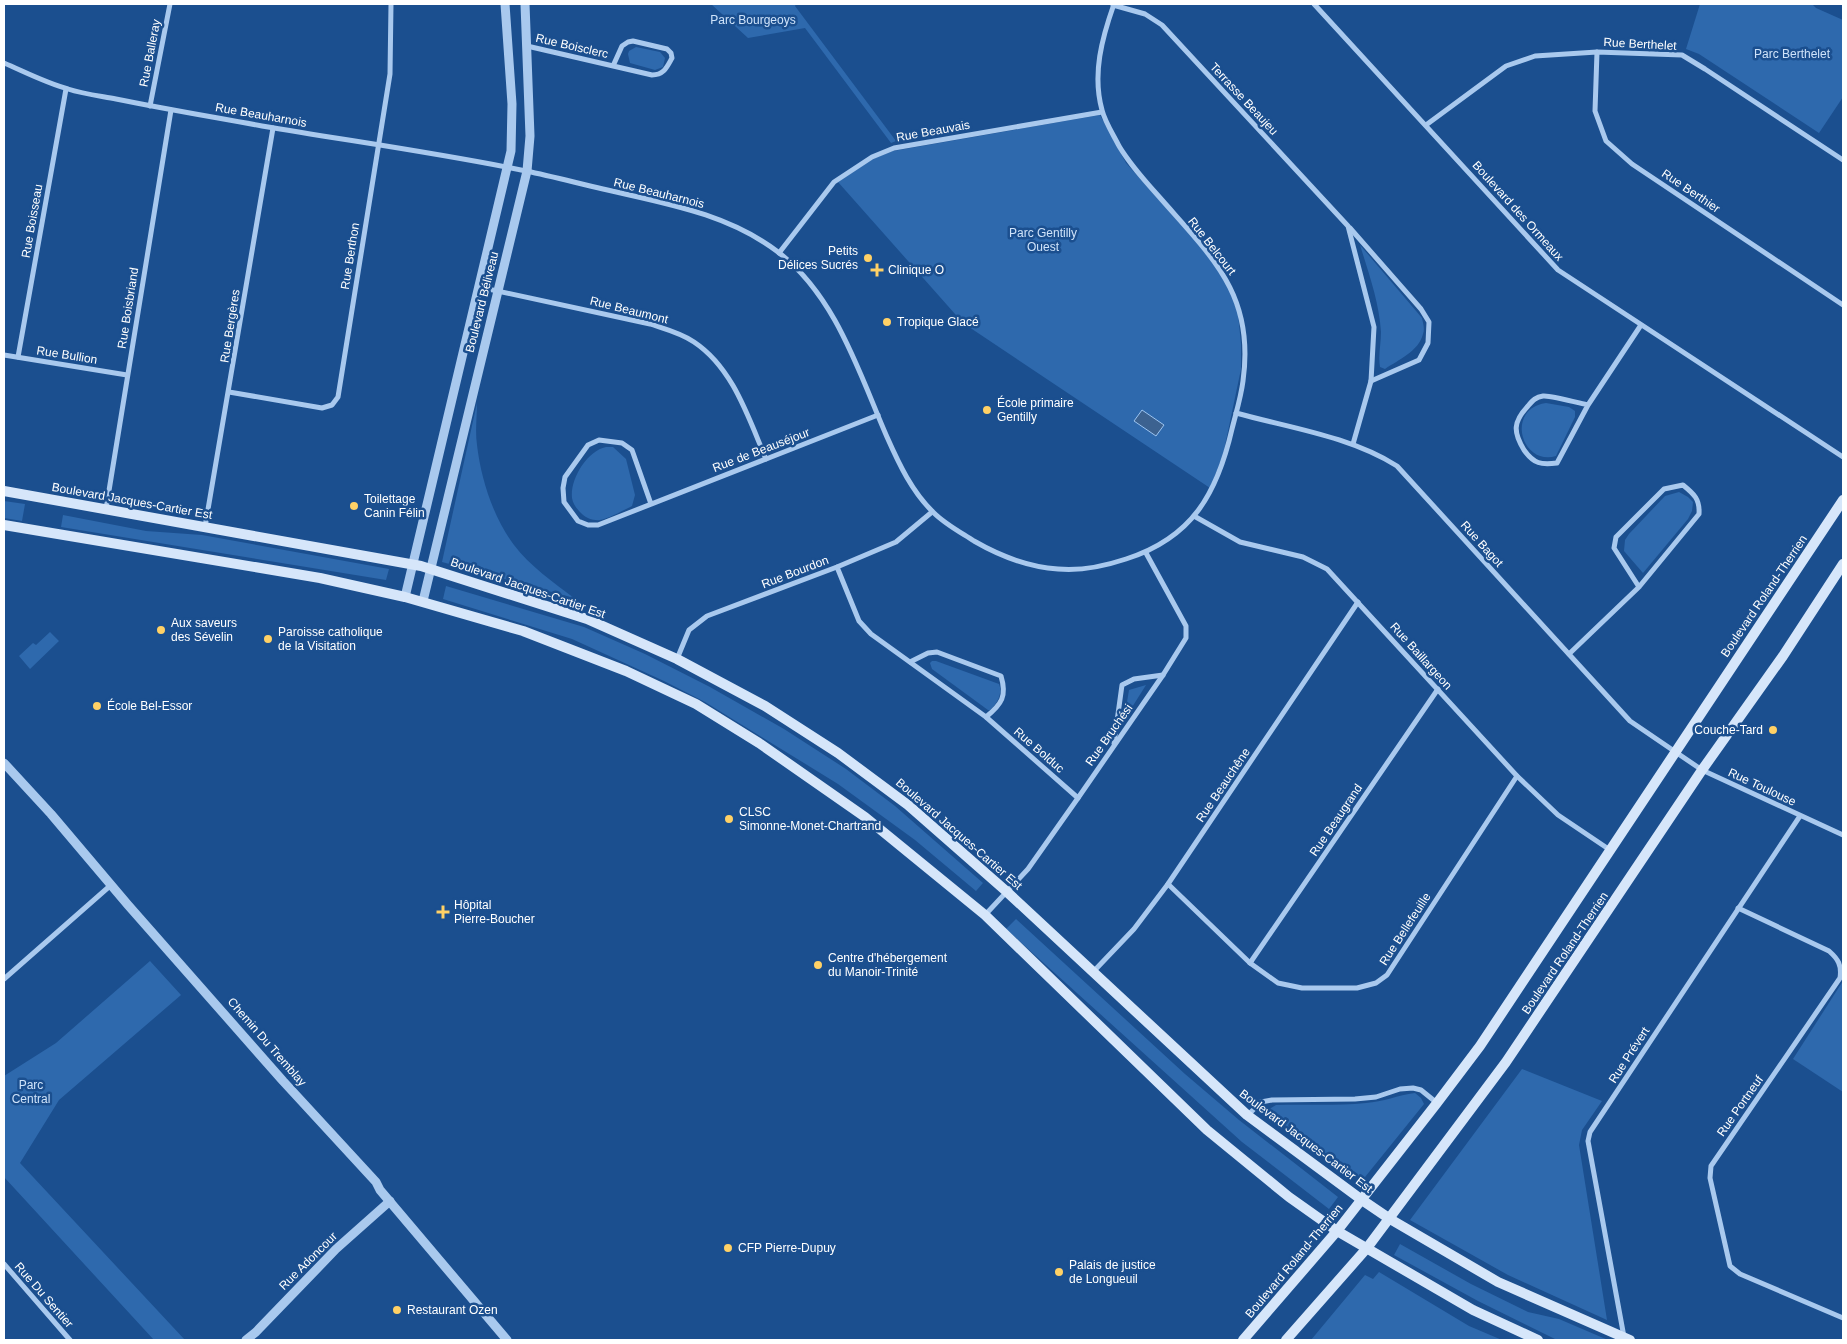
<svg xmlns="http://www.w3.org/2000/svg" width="1847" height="1344" viewBox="0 0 1847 1344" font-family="Arial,sans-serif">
  <rect width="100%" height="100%" fill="#1b4f8f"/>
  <g fill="#2e69ad">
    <path d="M711 4H796L795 6 896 141 891 143 805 28 748 38Z"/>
    <path d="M1700 4H1812L1816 8 1843 20V97L1819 133 1699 54 1686 49Z"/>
    <path d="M636 47 660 52 665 58 663 67 655 70 630 63 628 54 629 51Z"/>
    <path d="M1100 115 1126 163 1202 248 1227 281 1238 314 1241 344V369L1223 455 1210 488 963 323 838 182 873 159 893 151Z"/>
    <path d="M1360 245 1422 318C1423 323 1425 329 1423 334 1419 351 1398 360 1385 369L1380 367C1378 356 1381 344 1381 332 1379 302 1369 274 1360 245Z"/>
    <path d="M477 403C477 416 475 431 477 445 481 479 493 517 514 545 530 566 553 582 574 598L442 562Z"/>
    <path d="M1546 403 1569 407 1575 411V417L1556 456C1521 466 1505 409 1546 403Z"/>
    <path d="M606 447H613L626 459 635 495 632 506C622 511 610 518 600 520 594 521 586 518 582 514 578 510 573 505 572 498 570 479 587 451 606 447Z"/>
    <path d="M1679 492 1688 497 1693 502 1692 511 1688 519 1643 573 1624 551 1625 540 1629 534 1665 496Z"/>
    <path d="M4 501 25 504 22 521 4 518Z"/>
    <path d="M63 515 146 531 202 535 389 569 386 580 61 527Z"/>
    <path d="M446 586 584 627 645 654 710 687 784 729 846 769 895 806 983 883 976 891 915 840 838 784 705 702 664 681 572 639 443 599Z"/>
    <path d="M50 632 59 641 30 669 19 656 33 643 36 645Z"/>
    <path d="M932 661H936L999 684C1003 693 997 704 990 710H988L932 669 930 663Z"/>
    <path d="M1146 685 1124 720 1129 690Z"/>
    <path d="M1016 919 1185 1074 1239 1120 1338 1197 1329 1209 1242 1142 1006 929Z"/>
    <path d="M150 961 181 995 59 1100 20 1163 185 1340H154L4 1177V1076L56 1043Z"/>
    <path d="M1843 981V1092L1793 1059Z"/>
    <path d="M1522 1069 1602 1101 1582 1130 1579 1145 1607 1320 1508 1275 1410 1220Z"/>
    <path d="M1415 1093 1421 1098 1424 1104 1361 1182 1267 1115 1271 1108 1276 1105C1306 1104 1336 1106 1366 1103 1383 1102 1398 1095 1415 1093Z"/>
    <path d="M1400 1244 1471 1284 1528 1312 1559 1319 1608 1340H1557L1478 1301 1394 1255Z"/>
    <path d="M1379 1272 1469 1326 1502 1340H1311L1365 1275 1373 1279Z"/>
  </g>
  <path fill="#3c6290" stroke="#9cc4f0" d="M1142 410 1164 425 1156 436 1134 421Z"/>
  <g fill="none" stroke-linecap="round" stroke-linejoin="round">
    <g stroke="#a9c9ee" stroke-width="5">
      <path d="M1314 4 1558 270 1843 457"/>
      <path d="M1113 5 1145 14 1162 25 1348 226 1374 327 1371 381 1353 444"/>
      <path d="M527 46 652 75C664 75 667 67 672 58L671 53 667 49 633 41 628 42 622 46 613 66"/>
      <path d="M1597 52 1595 111 1606 141 1632 164 1843 305"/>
      <path d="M4 63C25 72 46 83 68 89 83 94 100 96 116 99 165 109 213 117 262 126 350 141 439 153 526 171 551 176 577 183 603 189 663 203 727 213 778 252 836 296 859 373 887 437 899 464 912 492 934 513 945 524 960 532 974 541 1000 556 1028 567 1058 569 1080 571 1105 566 1126 559 1192 538 1217 494 1232 429 1236 413 1241 397 1243 381 1255 296 1213 258 1162 200 1146 182 1131 166 1119 146 1113 134 1105 122 1102 110 1092 74 1102 38 1114 4"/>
      <path d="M150 106 170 4"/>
      <path d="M1426 125 1506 66 1535 56 1597 52 1682 55 1705 69 1843 160"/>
      <path d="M1350 228 1421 309 1429 322 1428 343 1419 360 1371 381"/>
      <path d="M779 253 834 182 872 157 894 148 1102 112"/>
      <path d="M479 287 650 324C665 329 681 333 694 342 733 368 748 417 766 459"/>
      <path d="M4 355 127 375"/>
      <path d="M18 357 66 89"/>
      <path d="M229 392 322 408 332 405 338 397 390 74 391 4"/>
      <path d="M1588 405C1579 403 1550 395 1543 396 1536 397 1533 400 1528 406 1513 422 1513 432 1524 450 1534 464 1541 465 1557 463L1588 405 1641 325"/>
      <path d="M1236 413C1290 428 1349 436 1397 466L1630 721 1702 770 1843 835"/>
      <path d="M651 504 632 450 622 443 599 440 588 445 565 477 563 488 564 502 578 521 588 525H598L878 415"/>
      <path d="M106 509 171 110"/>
      <path d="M1194 516 1240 542 1303 557 1327 569 1517 776 1558 815 1610 850"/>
      <path d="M205 527 273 128"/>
      <path d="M837 567 859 621 871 634 986 717 1078 798"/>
      <path d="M1569 654 1639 587 1699 514C1700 499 1694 494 1683 485L1664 489 1616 537 1614 548 1639 587"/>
      <path d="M677 659 689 630 707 616 837 567 896 542 932 512"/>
      <path d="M910 662 928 653 937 652 1001 676C1007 696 1002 704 986 717"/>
      <path d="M1114 743 1122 685 1134 679 1163 675"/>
      <path d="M1168 884 1250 963 1278 983 1302 988H1357L1376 983 1387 975 1517 776"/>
      <path d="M1738 908 1829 951C1838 959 1842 965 1840 978L1711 1166 1710 1178 1730 1266 1740 1274 1843 1318"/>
      <path d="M985 915 1028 869 1078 798 1163 675 1186 638V626L1146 553"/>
      <path d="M1250 963 1438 689"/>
      <path d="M1093 972 1134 929 1168 884 1358 602"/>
      <path d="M4 979 111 885"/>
      <path d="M1248 1115 1261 1102 1272 1100 1355 1099 1376 1097 1400 1089 1413 1088 1421 1090 1437 1103"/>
      <path d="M4 1264 70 1340"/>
      <path d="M1624 1337 1588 1141 1590 1132 1800 816"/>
    </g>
    <g stroke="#a9c9ee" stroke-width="9">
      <path d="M405 597 511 151 512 104 505 4"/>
      <path d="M423 601 527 171 530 136 525 4"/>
      <path d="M4 763 51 814 128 905 283 1081 376 1182 380 1190 507 1340"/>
      <path d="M246 1340 256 1332 336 1249 390 1201"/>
    </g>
    <g stroke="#d6e6fa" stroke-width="10">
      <path d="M4 491 421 566 587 619 677 659 765 706 838 753 908 805 1006 891 1247 1115 1362 1200 1390 1219 1498 1282 1630 1340"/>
      <path d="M4 525 320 578 405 597 523 631 626 671 696 704 759 743 865 817 985 915 1207 1130 1289 1197 1337 1231 1473 1310 1538 1340"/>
      <path d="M1243 1340 1337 1231 1437 1103 1480 1046 1843 500"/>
      <path d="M1286 1340 1367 1248 1506 1062 1702 770 1783 656 1843 564"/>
    </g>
  </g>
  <g fill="#ffd166" stroke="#1b4f8f" stroke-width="2">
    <circle cx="868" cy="258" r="5"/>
    <path d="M874.5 262.5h5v5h5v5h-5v5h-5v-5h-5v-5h5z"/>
    <circle cx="887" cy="322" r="5"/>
    <circle cx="987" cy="410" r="5"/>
    <circle cx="354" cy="506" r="5"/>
    <circle cx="161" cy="630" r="5"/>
    <circle cx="268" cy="639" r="5"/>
    <circle cx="97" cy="706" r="5"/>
    <circle cx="1773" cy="730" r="5"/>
    <circle cx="729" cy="819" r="5"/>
    <path d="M440.5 904.5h5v5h5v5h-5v5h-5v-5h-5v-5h5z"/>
    <circle cx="818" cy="965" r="5"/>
    <circle cx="728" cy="1248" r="5"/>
    <circle cx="1059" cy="1272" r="5"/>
    <circle cx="397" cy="1310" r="5"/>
  </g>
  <g text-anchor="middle" stroke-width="5" stroke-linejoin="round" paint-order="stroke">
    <g font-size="12" fill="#cfe3fa" stroke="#1b4f8f">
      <text x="753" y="24">Parc Bourgeoys</text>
      <text x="1792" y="58">Parc Berthelet</text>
      <text x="1043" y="237">Parc Gentilly<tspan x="1043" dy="14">Ouest</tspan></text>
      <text x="31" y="1089">Parc<tspan x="31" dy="14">Central</tspan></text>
    </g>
    <g font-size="12" fill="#fff" stroke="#1b4f8f">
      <text transform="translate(1640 44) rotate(3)" y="4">Rue Berthelet</text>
      <text transform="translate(572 46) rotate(13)" y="4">Rue Boisclerc</text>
      <text transform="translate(150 53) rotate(-79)" y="4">Rue Balleray</text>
      <text transform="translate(1244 99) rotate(47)" y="4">Terrasse Beaujeu</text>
      <text transform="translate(261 115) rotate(10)" y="4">Rue Beauharnois</text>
      <text transform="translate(933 131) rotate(-10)" y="4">Rue Beauvais</text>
      <text transform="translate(1691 191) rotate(34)" y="4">Rue Berthier</text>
      <text transform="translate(659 193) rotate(14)" y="4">Rue Beauharnois</text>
      <text transform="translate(1518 211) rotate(48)" y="4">Boulevard des Ormeaux</text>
      <text transform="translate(32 221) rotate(-80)" y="4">Rue Boisseau</text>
      <text transform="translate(1212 246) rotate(52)" y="4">Rue Belcourt</text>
      <text transform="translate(350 256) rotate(-81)" y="4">Rue Berthon</text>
      <text transform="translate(482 302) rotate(-76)" y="4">Boulevard Béliveau</text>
      <text transform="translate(128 308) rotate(-81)" y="4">Rue Boisbriand</text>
      <text transform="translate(629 310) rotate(14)" y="4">Rue Beaumont</text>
      <text transform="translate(230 326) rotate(-81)" y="4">Rue Bergères</text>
      <text transform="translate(67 355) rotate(9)" y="4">Rue Bullion</text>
      <text transform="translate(761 450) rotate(-21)" y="4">Rue de Beauséjour</text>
      <text transform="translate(132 501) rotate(10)" y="4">Boulevard Jacques-Cartier Est</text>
      <text transform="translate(1482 544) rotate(48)" y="4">Rue Bagot</text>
      <text transform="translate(795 572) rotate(-21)" y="4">Rue Bourdon</text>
      <text transform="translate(528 588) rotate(19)" y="4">Boulevard Jacques-Cartier Est</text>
      <text transform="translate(1764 596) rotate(-56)" y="4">Boulevard Roland-Therrien</text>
      <text transform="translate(1421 656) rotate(48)" y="4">Rue Baillargeon</text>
      <text transform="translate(1109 735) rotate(-55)" y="4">Rue Bruchési</text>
      <text transform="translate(1039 750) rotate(41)" y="4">Rue Bolduc</text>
      <text transform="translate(1223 785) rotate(-56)" y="4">Rue Beauchêne</text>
      <text transform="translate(1762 787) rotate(25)" y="4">Rue Toulouse</text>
      <text transform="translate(1336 820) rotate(-56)" y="4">Rue Beaugrand</text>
      <text transform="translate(959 834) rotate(41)" y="4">Boulevard Jacques-Cartier Est</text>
      <text transform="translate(1405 929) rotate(-57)" y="4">Rue Bellefeuille</text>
      <text transform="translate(1565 953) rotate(-56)" y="4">Boulevard Roland-Therrien</text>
      <text transform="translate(267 1042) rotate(49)" y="4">Chemin Du Tremblay</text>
      <text transform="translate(1629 1055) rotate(-57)" y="4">Rue Prévert</text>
      <text transform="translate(1740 1106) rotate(-55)" y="4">Rue Portneuf</text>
      <text transform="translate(1306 1141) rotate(37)" y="4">Boulevard Jacques-Cartier Est</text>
      <text transform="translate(308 1261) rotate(-45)" y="4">Rue Adoncour</text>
      <text transform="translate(1294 1261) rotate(-50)" y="4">Boulevard Roland-Therrien</text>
      <text transform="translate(44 1295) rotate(49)" y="4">Rue Du Sentier</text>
    </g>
    <g font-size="12" fill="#fff" stroke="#1b4f8f" text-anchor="start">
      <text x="858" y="255" text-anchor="end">Petits<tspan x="858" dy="14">Délices Sucrés</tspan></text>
      <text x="888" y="274">Clinique O</text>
      <text x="897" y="326">Tropique Glacé</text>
      <text x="997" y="407">École primaire<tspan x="997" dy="14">Gentilly</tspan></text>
      <text x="364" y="503">Toilettage<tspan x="364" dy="14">Canin Félin</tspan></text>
      <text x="171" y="627">Aux saveurs<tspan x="171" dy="14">des Sévelin</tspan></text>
      <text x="278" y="636">Paroisse catholique<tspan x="278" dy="14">de la Visitation</tspan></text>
      <text x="107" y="710">École Bel-Essor</text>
      <text x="1763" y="734" text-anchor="end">Couche-Tard</text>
      <text x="739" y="816">CLSC<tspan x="739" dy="14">Simonne-Monet-Chartrand</tspan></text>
      <text x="454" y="909">Hôpital<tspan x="454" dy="14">Pierre-Boucher</tspan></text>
      <text x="828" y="962">Centre d'hébergement<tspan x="828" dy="14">du Manoir-Trinité</tspan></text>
      <text x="738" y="1252">CFP Pierre-Dupuy</text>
      <text x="1069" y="1269">Palais de justice<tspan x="1069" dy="14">de Longueuil</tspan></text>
      <text x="407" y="1314">Restaurant Ozen</text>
    </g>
  </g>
  <rect width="1847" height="1344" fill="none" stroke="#ffffff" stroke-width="10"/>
</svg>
